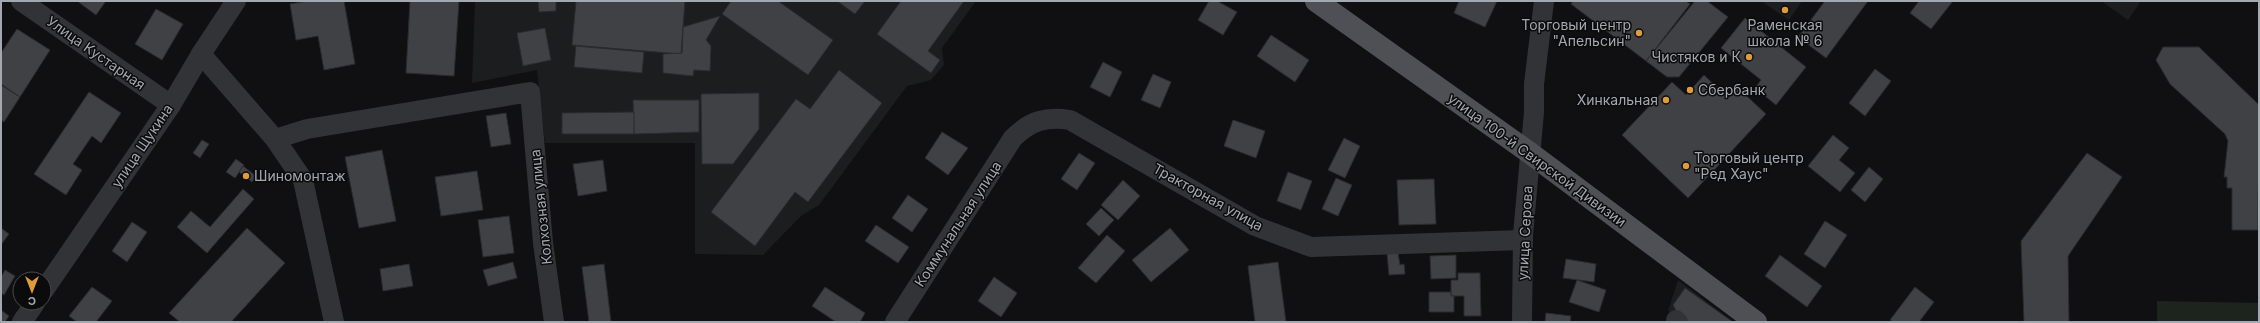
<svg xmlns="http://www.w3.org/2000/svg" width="2260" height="323" viewBox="0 0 2260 323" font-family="Inter,sans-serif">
  <rect width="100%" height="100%" fill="#101012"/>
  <g fill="#1c1d1e">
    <path d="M475 1H976L942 48 944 65 931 80 907 86 819 205 801 216 763 255 695 254V143H545L537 70 472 83Z"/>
    <path d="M1761 1H1802L1789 20Z"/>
    <path d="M2101 1H2141L2128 20Z"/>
    <path d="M1678 280 1733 322H1683L1668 311Z"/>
  </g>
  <path fill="#1d241e" d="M2157 301 2259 303V322H2157Z"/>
  <g fill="#3f4144" stroke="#2b2b2d">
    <path d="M77 1H106L96 15Z"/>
    <path d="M308 1H344L355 64 324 70 318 36 296 40 290 4Z"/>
    <path d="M410 1H459L454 76 406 73Z"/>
    <path d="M538 1H556V11L539 12Z"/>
    <path d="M576 1H685L681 54 572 45Z"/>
    <path d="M731 1H778L833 40 808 75 722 14Z"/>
    <path d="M837 1H865L855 14Z"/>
    <path d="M901 1H964L928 51 940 60 931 73 877 34Z"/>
    <path d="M1209 1H1217L1237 12 1223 35 1198 20Z"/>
    <path d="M1459 1H1497L1485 27 1454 13Z"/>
    <path d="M1573 1H1686L1690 4 1646 61 1571 4Z"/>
    <path d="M1695 1H1707L1728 17 1679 77H1667L1646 61Z"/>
    <path d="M1825 1H1868L1826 58 1798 37Z"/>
    <path d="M1919 1H1953L1931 29 1910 13Z"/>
    <path d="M156 9 183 24 162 60 135 44Z"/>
    <path d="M720 16 706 40 711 46 710 71 694 70 693 76 663 73V54L682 53 683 27Z"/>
    <path d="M1745 18 1806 67 1776 105 1755 88 1761 80 1721 48Z"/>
    <path d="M545 28 551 60 523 66 517 33Z"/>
    <path d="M17 29 50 50 20 97 1 84V53Z"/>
    <path d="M1271 35 1309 60 1295 82 1257 56Z"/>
    <path d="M576 46 644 52 642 73 574 67Z"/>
    <path d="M2163 47H2199L2259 105 2258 230H2232V188H2227V177H2224L2228 141 2225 134 2170 84 2156 60Z"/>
    <path d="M1103 62 1122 72 1110 97 1090 87Z"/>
    <path d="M1875 69 1891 81 1865 116 1849 103Z"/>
    <path d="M839 70 882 103 808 202 795 192 755 246 711 212 796 99 810 109Z"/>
    <path d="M1153 74 1171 82 1160 108 1141 100Z"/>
    <path d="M1704 75 1728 98 1738 88 1766 114 1688 198 1622 135 1672 82 1686 95Z"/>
    <path d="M1 85 20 97 4 122 1 120Z"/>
    <path d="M89 92 121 113 101 143 92 136 73 164 82 170 66 195 34 174Z"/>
    <path d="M759 93V129L733 164H702L701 94Z"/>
    <path d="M633 100H699V132L634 134Z"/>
    <path d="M634 112V134H562V113Z"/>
    <path d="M506 113 511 144 491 147 486 116Z"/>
    <path d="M1233 120 1265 131 1256 158 1224 146Z"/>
    <path d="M942 132 968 148 948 175 925 158Z"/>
    <path d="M1833 135 1849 148 1839 160 1855 173 1840 192 1808 166Z"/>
    <path d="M1344 138 1360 146 1345 178 1328 170Z"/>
    <path d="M202 140 209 144 200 158 193 153Z"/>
    <path d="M382 150 396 221 359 228 345 157Z"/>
    <path d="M1079 153 1095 163 1077 190 1061 179Z"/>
    <path d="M2087 153 2122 177 2068 256 2069 322H2024L2021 241Z"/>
    <path d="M236 159 244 165 235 178 226 172Z"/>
    <path d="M603 160 607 191 578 196 573 164Z"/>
    <path d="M243 166 256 176 252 182 239 172Z"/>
    <path d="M1869 167 1883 179 1865 202 1851 190Z"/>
    <path d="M477 171 483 210 441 216 435 177Z"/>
    <path d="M1288 172 1312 181 1301 210 1277 201Z"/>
    <path d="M1336 178 1352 185 1338 216 1322 209Z"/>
    <path d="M1434 179 1436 224 1399 225 1397 180Z"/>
    <path d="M1123 180 1140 196 1118 220 1101 205Z"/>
    <path d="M243 189 254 199 207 253 177 227 191 211 210 227Z"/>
    <path d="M908 195 928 209 912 232 892 218Z"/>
    <path d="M1101 208 1114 220 1099 236 1086 224Z"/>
    <path d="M509 216 514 253 483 257 478 220Z"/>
    <path d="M1825 221 1847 235 1825 268 1804 254Z"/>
    <path d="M132 222 147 232 127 262 112 251Z"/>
    <path d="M876 225 909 247 898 263 865 241Z"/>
    <path d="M1 228 9 234 1 245Z"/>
    <path d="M247 228 285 263 231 322H180L169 313Z"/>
    <path d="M1170 228 1189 250 1151 282 1132 260Z"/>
    <path d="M1107 235 1125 251 1096 283 1078 268Z"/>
    <path d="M1398 253 1400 265 1404 264 1405 274 1389 275 1387 254Z"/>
    <path d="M1456 255V278L1431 279 1430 256Z"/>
    <path d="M1780 255 1822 286 1807 307 1765 276Z"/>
    <path d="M1566 259 1596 264 1594 282 1563 278Z"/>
    <path d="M513 262 517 278 488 286 483 270Z"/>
    <path d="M1278 262 1286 322H1255L1248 266Z"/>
    <path d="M409 264 413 286 383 291 380 269Z"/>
    <path d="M604 264 611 322H589L582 267Z"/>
    <path d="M5 270 15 276 4 295 1 293V277Z"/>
    <path d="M1458 273H1480L1481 316H1464V296H1451V280H1458Z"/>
    <path d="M994 277 1017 293 1001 317 978 301Z"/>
    <path d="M1577 280 1606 290 1599 312 1569 302Z"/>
    <path d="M92 287 112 301 96 322H77L69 316Z"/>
    <path d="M825 287 865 313 860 322H836L812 306Z"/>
    <path d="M1915 287 1934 302 1919 322H1893L1890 320Z"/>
    <path d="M1685 288 1733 322H1689L1679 316 1673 305Z"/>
    <path d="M1429 292H1451V296H1454V312H1429Z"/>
    <path d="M1 310 9 316 5 322H1Z"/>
    <path d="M1546 313 1571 316 1570 322H1545Z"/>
  </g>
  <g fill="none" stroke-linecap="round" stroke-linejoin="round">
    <g stroke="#323336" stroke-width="20">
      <path d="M21 1 171 105"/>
      <path d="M201 54 275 139 303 180 334 322"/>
      <path d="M275 139 307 129 530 92 543 243 554 322"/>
      <path d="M44 290 171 105 201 54 236 1"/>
      <path d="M1676 320 1678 322"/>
      <path d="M22 322 35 303"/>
      <path d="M895 322 1013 138C1030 121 1046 116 1070 120L1255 226 1311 247 1523 240"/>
      <path d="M1522 322 1523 235 1534 112V84L1544 1"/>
    </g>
    <path stroke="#4e5055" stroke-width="22" d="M1316 1 1530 153 1756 322"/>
  </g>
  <g fill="#de9c3c" stroke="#0b0b0c" stroke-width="1.5">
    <circle cx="1785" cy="10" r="4"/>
    <circle cx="1639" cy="33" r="4"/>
    <circle cx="1749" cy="57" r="4"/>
    <circle cx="1690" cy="90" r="4"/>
    <circle cx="1666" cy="100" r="4"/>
    <circle cx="1686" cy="166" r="4"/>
    <circle cx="246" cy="176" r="4"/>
  </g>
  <g text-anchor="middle" stroke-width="3" stroke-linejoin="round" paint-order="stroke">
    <g font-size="14" fill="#a3a8b1" stroke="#0b0b0c" text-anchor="end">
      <text x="1631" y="30">Торговый центр<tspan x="1631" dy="16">"Апельсин"</tspan></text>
      <text x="1785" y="30" text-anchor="middle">Раменская<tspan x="1785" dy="16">школа № 6</tspan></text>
      <text x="1741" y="62">Чистяков и К</text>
      <text x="1698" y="95" text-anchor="start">Сбербанк</text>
      <text x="1658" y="105">Хинкальная</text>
      <text x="1694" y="163" text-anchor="start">Торговый центр<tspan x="1694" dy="16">"Ред Хаус"</tspan></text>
      <text x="254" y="181" text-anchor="start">Шиномонтаж</text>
    </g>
    <g font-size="14" fill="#a3a8b1" stroke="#0b0b0c">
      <text transform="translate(96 53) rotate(35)" y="5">Улица Кустарная</text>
      <text transform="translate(142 146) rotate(-56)" y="5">улица Щукина</text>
      <text transform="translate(1537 160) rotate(36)" y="5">улица 100-й Свирской Дивизии</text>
      <text transform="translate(1208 197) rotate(29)" y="5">Тракторная улица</text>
      <text transform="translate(541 207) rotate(-96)" y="5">Колхозная улица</text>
      <text transform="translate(958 224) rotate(-57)" y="5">Коммунальная улица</text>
      <text transform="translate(1525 233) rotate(-87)" y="5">улица Серова</text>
    </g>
  </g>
  <rect width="2260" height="323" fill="none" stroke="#a3a8b1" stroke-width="4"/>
  <g transform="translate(32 291) rotate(180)"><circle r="19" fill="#0b0b0c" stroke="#484a4e"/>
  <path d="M0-3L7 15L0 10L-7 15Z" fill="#de9c3c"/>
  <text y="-6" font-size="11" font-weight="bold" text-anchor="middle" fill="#a3a8b1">С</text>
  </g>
</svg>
